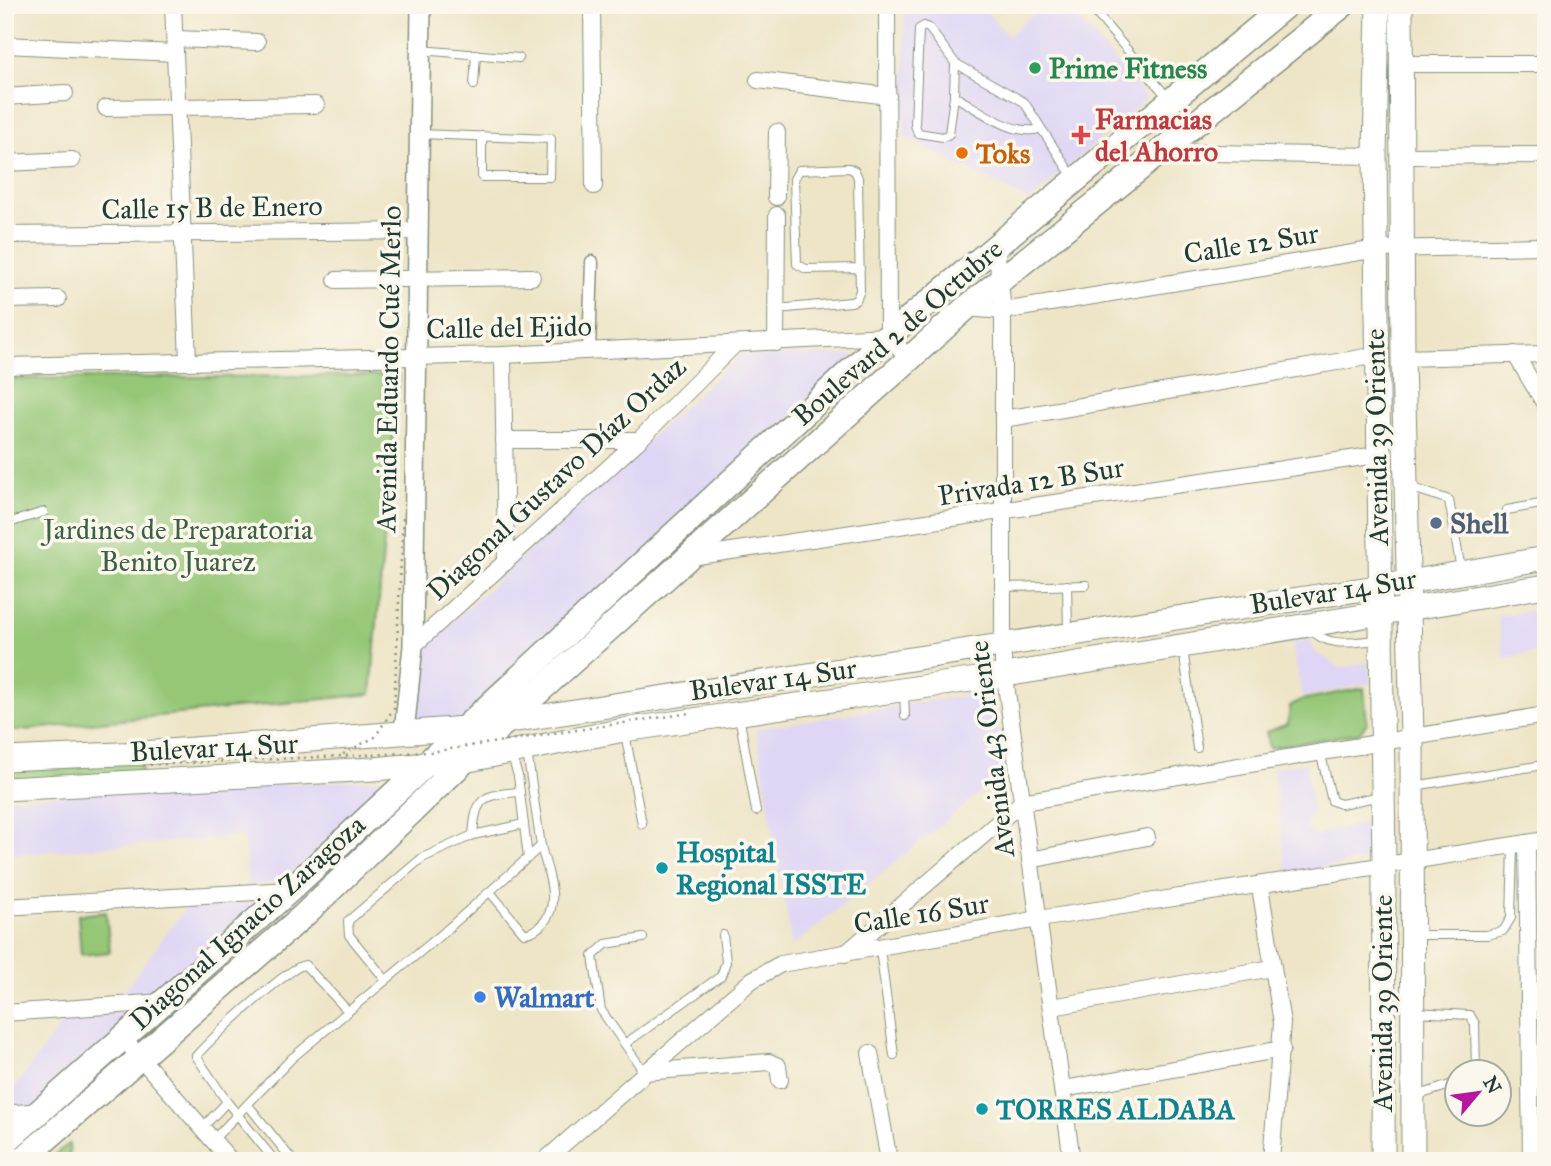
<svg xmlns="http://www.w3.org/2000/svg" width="1551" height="1166" viewBox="0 0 1551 1166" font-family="'IM FELL Great Primer',serif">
  <rect width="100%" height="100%" fill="#fbf7ec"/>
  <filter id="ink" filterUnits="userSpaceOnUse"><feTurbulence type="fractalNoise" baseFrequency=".0143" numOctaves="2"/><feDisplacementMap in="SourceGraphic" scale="14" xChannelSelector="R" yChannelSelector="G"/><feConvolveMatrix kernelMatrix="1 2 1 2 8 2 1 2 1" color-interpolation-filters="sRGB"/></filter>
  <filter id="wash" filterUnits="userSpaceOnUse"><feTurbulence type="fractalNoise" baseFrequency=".00686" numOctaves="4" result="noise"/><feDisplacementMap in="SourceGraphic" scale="28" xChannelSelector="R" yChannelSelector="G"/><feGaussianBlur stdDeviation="1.57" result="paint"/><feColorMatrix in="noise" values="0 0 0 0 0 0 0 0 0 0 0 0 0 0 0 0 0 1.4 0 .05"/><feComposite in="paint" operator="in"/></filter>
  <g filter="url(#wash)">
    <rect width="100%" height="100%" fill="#eee5c7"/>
    <g fill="#dfd5f5">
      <path d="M905 5H981L1008 36 1043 5H1066L1147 98 1030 201 904 137Z"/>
      <path d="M739 355H855L465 720 418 718 416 656Z"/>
      <path d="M1546 608V651L1504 658 1497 616Z"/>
      <path d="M1311 639 1313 650 1340 668 1368 662 1371 683 1302 697 1292 643Z"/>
      <path d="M992 691 1005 772 792 947 756 729Z"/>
      <path d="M1306 762 1312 811 1305 825 1309 831 1314 837 1335 829 1373 823 1375 858 1287 874 1273 768Z"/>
      <path d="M405 778 280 882 248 885 244 836 5 855V798Z"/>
      <path d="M189 903H260L155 997 118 999Z"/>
      <path d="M137 1013 36 1107 5 1109V1101L68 1015Z"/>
    </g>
    <g fill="#95c777" stroke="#5a8256" stroke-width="2">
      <path d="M398 375 371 694 5 732V379Z"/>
      <path d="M1364 688 1367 723 1359 733 1269 748 1266 732 1288 724 1290 706 1301 700Z"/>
      <path d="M140 755 142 778 5 784V765Z"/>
      <path d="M106 912 110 952 81 955 78 915Z"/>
      <path d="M1535 1013H1546V1090L1536 1095Z"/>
      <path d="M69 1144 70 1161H45Z"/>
    </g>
  </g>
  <g filter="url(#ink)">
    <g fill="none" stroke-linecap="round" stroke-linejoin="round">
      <g stroke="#86917e" stroke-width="10">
        <g id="service">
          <path d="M1089 5 1169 99"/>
          <path d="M420 50 519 58"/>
          <path d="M474 85 476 54"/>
          <path d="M954 96 955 63"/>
          <path d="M1039 129C1013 137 977 108 954 96L949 134 943 137 918 133 915 125 919 29 924 26 929 28 955 63 1024 102 1073 177"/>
          <path d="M419 134 551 139 550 177H482V136"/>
          <path d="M777 309 851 302 856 300 860 291 858 178 855 171 849 168 799 170 794 179 797 264 806 269 860 268"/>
          <path d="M1407 486 1449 500 1461 570"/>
          <path d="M1507 510 1546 503"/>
          <path d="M5 524 44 512"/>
          <path d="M1067 585 1068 631"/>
          <path d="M1003 587 1086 585"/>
          <path d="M1309 628C1329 649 1352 642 1378 640"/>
          <path d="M1183 649 1197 748"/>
          <path d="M904 692 905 716"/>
          <path d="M739 715 756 811"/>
          <path d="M625 733 642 824"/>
          <path d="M1320 751 1332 801 1341 804 1381 796"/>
          <path d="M511 754 518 776 528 858"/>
          <path d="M1414 786 1537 766"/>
          <path d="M473 835C476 797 482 795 519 792"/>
          <path d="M490 892 524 933C531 933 533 931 539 927 564 907 547 872 541 846"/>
          <path d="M1415 935H1487L1503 931 1511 918 1513 846"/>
          <path d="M643 938 606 944 593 956 601 1010 644 1072"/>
          <path d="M880 949 894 1055"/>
          <path d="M385 979 349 935 348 921 422 858 473 835 524 824"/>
          <path d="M1414 1012 1470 1015 1475 1024 1476 1072"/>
          <path d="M626 1043 721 976 726 962 723 935"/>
          <path d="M1416 1096 1456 1083"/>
          <path d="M248 1105 293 1161"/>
          <path d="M202 1128 227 1102"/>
          <path d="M213 1140 292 1058 443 933 541 846 527 752"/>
          <path d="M275 1161 227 1102 196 1056C209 1041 291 964 305 965L347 1010"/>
          <path d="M507 1161 510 1159"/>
        </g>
      </g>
      <g stroke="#86917e" stroke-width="15">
        <path id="pedestrian" d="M589 351 592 262"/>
      </g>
      <g stroke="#86917e" stroke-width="18">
        <g id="minor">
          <path d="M173 5 188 361"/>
          <path d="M592 5 594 186"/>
          <path d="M887 5 888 336 910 359"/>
          <path d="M175 39 257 42"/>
          <path d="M5 45 175 53"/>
          <path d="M1402 64H1546"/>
          <path d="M758 80 888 96"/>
          <path d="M5 97 65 93"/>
          <path d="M106 108 316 105"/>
          <path d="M1160 152 1375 156"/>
          <path d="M1400 156 1546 155"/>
          <path d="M5 163 72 160"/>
          <path d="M776 197 777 132"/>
          <path d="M5 235 419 231"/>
          <path d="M996 245 1003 311V663L1072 1161"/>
          <path d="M336 280 532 277"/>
          <path d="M5 300 58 299"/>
          <path d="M966 308 1003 311 1377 249 1546 246"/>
          <path d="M776 343 777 215"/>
          <path d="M1515 354 1546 406"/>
          <path d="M503 355 506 562"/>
          <path d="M1403 358 1546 354"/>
          <path d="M5 366 503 355 888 336"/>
          <path d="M1004 419 1378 355"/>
          <path d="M504 440H639"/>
          <path d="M691 557 1377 455"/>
          <path d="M413 646 639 440 733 346"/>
          <path d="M1527 843 1531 1161"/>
          <path d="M1030 860 1147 837"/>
          <path d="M1260 887 1282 1023 1271 1161"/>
          <path d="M5 907 290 890"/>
          <path d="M845 954 1022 802 1546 715"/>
          <path d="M1052 1007 1272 968"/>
          <path d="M5 1013 163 1002"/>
          <path d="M123 1038 231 1161"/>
          <path d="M870 1053 889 1161"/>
          <path d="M644 1072 769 1062 778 1066 780 1080"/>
          <path d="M1064 1089 1282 1049"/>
          <path d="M5 1114 40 1111"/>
          <path d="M544 1161 752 980 781 964 1039 919 1546 840"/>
        </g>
      </g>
      <g stroke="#86917e" stroke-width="22">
        <path id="tertiary" d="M404 732 413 646 421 5"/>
      </g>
      <g stroke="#86917e" stroke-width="25">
        <g id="secondary">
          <path d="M1378 5 1375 156 1384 865 1383 1161"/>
          <path d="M1401 5 1403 358 1412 737 1413 1161"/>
          <path d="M5 759 142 753 465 728 1409 582 1546 558"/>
          <path d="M5 789 374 769 469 760 624 730 1005 675 1546 586"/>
        </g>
      </g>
      <g stroke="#86917e" stroke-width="27">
        <g id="primary">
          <path d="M5 1142 290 890 888 336 1286 5"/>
          <path d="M21 1161 303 916 506 721 966 308 1343 5"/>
        </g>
      </g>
      <g stroke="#86917e" stroke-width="2.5" stroke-dasharray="2 5" stroke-linecap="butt">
        <path d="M1430 1157H1518"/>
        <path d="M1287 1160 1364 1158"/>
        <path d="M1168 1161 1255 1160"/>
      </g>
      <use href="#service" stroke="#fff" stroke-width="8"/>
      <use href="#pedestrian" stroke="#fff" stroke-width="12"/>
      <use href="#minor" stroke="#fff" stroke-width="16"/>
      <use href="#tertiary" stroke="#fff" stroke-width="19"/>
      <use href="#secondary" stroke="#fff" stroke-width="23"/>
      <use href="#primary" stroke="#fff" stroke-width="24"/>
      <g stroke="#86917e" stroke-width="2.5" stroke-dasharray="2 5" stroke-linecap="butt">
        <path d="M343 754 375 737 394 708 403 517"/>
        <path d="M143 765 430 752 690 713"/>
      </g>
    </g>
  </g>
  <circle fill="#2e9e5b" stroke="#fbf7ec" stroke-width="2.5" cx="1035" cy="68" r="7"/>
  <path fill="#e0444e" stroke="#fbf7ec" stroke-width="2.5" d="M1077.5 124.5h7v7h7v7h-7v7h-7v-7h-7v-7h7z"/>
  <circle fill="#e8710a" stroke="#fbf7ec" stroke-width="2.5" cx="962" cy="153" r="7"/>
  <circle fill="#5c6f8a" stroke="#fbf7ec" stroke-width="2.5" cx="1436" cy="523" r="7"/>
  <g fill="#0f9aa8" stroke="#fbf7ec" stroke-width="2.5">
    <circle cx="662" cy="868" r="7"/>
    <circle cx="982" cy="1109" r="7"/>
  </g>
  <circle fill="#3f7fe0" stroke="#fbf7ec" stroke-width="2.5" cx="480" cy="997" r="7"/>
  <g text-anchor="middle" stroke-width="7" stroke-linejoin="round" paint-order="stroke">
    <g font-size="28" font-weight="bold" fill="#27864d" stroke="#fbf7ec" text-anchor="start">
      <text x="1049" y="78">Prime Fitness</text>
    </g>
    <g font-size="28" font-weight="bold" fill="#be3a42" stroke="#fbf7ec" text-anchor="start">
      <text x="1095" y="129">Farmacias<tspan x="1095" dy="32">del Ahorro</tspan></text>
    </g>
    <g font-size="28" font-weight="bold" fill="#c56008" stroke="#fbf7ec" text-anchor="start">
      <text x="976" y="163">Toks</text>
    </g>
    <g font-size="28" fill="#1f3d34" stroke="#fbf7ec">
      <text transform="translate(212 207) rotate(-1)" y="10">Calle 15 B de Enero</text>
      <text transform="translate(1251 243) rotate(-9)" y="10">Calle 12 Sur</text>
      <text transform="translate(509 327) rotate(-1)" y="10">Calle del Ejido</text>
      <text transform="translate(897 332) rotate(-41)" y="10">Boulevard 2 de Octubre</text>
      <text transform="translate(388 369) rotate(-89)" y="10">Avenida Eduardo Cué Merlo</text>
      <text transform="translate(1376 437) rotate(-91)" y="10">Avenida 39 Oriente</text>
      <text transform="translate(556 478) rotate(-43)" y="10">Diagonal Gustavo Díaz Ordaz</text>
      <text transform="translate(1031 481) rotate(-9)" y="10">Privada 12 B Sur</text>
      <text transform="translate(1333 591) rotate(-9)" y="10">Bulevar 14 Sur</text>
      <text transform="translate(773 679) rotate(-8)" y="10">Bulevar 14 Sur</text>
      <text transform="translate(214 747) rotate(-3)" y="10">Bulevar 14 Sur</text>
      <text transform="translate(991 749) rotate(-97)" y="10">Avenida 43 Oriente</text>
      <text transform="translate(921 913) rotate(-9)" y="10">Calle 16 Sur</text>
      <text transform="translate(247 922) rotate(-42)" y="10">Diagonal Ignacio Zaragoza</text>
      <text transform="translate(1382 1003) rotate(-90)" y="10">Avenida 39 Oriente</text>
    </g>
    <g font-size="28" font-weight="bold" fill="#4e5e75" stroke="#fbf7ec" text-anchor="start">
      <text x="1450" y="533">Shell</text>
    </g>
    <g font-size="28" fill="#3c6045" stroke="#fbf7ec">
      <text x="178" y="539">Jardines de Preparatoria<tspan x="178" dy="32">Benito Juarez</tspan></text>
    </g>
    <g font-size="28" font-weight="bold" fill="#0d838f" stroke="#fbf7ec" text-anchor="start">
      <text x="676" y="862">Hospital<tspan x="676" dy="32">Regional ISSTE</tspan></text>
      <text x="996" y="1119">TORRES ALDABA</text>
    </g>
    <g font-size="28" font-weight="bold" fill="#366cbe" stroke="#fbf7ec" text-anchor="start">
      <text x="494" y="1007">Walmart</text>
    </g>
  </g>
  <rect width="1551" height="1166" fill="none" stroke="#fbf7ec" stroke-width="28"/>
  <g transform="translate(1478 1093) rotate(61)"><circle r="33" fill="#fbf7ec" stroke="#a3ada2" stroke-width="2"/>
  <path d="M0-5L12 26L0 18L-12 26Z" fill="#b5179e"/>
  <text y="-10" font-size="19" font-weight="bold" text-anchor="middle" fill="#1f3d34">N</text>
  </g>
</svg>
